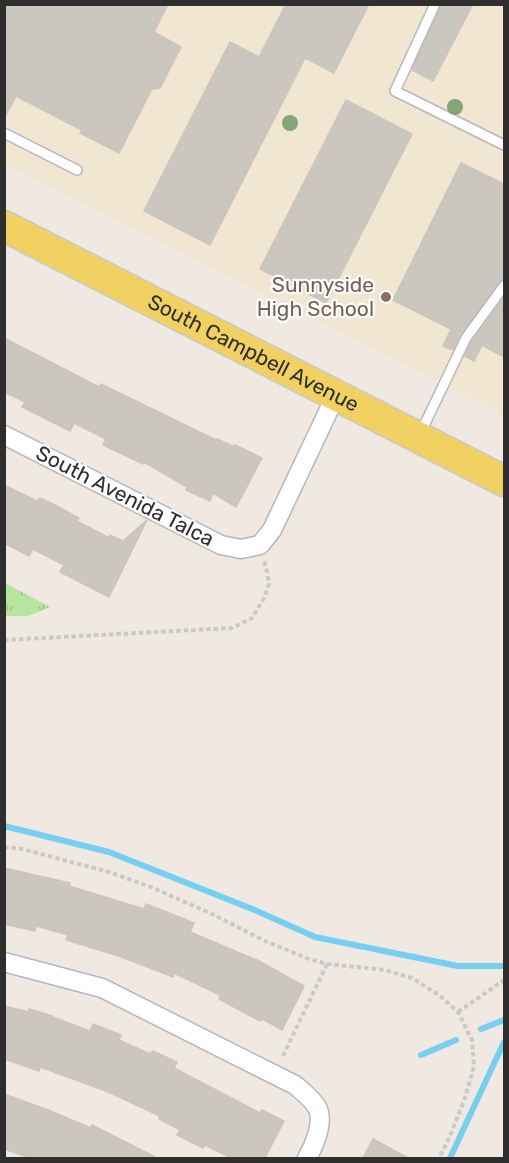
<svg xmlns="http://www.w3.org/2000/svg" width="509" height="1163" viewBox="0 0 509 1163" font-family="Rubik,sans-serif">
  <defs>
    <pattern id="grass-tufts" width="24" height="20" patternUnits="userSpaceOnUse" patternTransform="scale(1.5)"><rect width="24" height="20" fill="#b6e59e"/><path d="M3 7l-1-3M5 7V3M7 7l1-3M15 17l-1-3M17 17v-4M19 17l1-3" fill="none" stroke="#9dc588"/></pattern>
  </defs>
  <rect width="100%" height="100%" fill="#efe9e1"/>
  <path fill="#f0e6d1" d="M4 5H504V416L5 164Z"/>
  <path fill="url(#grass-tufts)" d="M5 583 50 607 28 616H5Z"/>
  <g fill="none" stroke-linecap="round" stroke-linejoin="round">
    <g stroke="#75cff0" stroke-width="6">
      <path d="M4 826 109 852 257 911 315 937 458 966H504"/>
      <path d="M481 1029 504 1020"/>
      <path d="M421 1055 456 1040"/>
      <path d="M450 1158 504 1042"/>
    </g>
  </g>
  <g fill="#cbc7bf" stroke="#cbc5ba" stroke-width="1.5">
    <path d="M4 4H168L154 32 181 47 160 88 152 89 119 153 80 133 82 130 16 96 4 119Z"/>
    <path d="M286 4H369L334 73 305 58 210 245 144 211 230 42 259 57Z"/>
    <path d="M442 4H473L433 81 412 70Z"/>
    <path d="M346 100 412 134 326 303 260 269Z"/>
    <path d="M461 163 504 184V279L499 282 461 334 453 350 443 346 451 329 393 300Z"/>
    <path d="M504 297V357L482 345 474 361 465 356 472 341Z"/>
    <path d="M4 338 99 387 101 384 216 440 217 439 235 447V445L262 458 236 507 213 493 210 501 186 490 187 487 144 462 143 464 103 445 106 439 74 423 70 431 22 407 25 402 4 392Z"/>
    <path d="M4 485 37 501 40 498 55 505 79 518 77 521 109 538 110 535 123 541 147 520 109 597 60 572 64 565 33 549 29 556 4 543Z"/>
    <path d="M4 868 70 883 69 886 144 909 146 904 169 913 194 923 190 932 259 961 304 986 282 1030 261 1018 260 1021 219 999 220 995 174 973 173 977 119 956 66 940 68 935 36 926 35 931 4 924Z"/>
    <path d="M4 1006 29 1012V1009L53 1016V1017L90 1031 93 1024 121 1035 119 1040 150 1054 153 1051 177 1062 174 1068 260 1113 262 1110 284 1121 265 1158H231L205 1145 203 1148 177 1135 180 1130 159 1119 160 1116 106 1091 40 1067 39 1071 4 1059Z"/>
    <path d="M4 1094 48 1110 91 1128 92 1125 157 1158H30L4 1149Z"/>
    <path d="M373 1139 408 1158H363Z"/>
  </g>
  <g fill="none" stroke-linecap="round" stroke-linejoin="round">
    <g stroke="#b4b7c1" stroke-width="12">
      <g id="service">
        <path d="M435 4 395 91 504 145"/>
        <path d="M4 133 77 170"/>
        <path d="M420 434 466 338 504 286"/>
      </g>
    </g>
    <g stroke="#b4b7c1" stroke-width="21">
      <g id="minor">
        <path d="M4 435 221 545 241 549 260 545 272 530 336 395"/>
        <path d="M4 962 102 988 295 1085C303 1092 313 1099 318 1109 324 1123 314 1146 307 1158"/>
      </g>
    </g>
    <g stroke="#c9c9c9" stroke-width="33">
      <g id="primary">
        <path id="s1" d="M4 226 504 481"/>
      </g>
    </g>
    <g stroke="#c9c9c9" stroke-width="4" stroke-dasharray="4.5 3" stroke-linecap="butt">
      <path d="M4 640 232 628 252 618 264 598 269 584 267 571 264 560"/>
      <path d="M4 847 22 849 109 872 151 887 212 914 265 941 309 959 327 964 385 970 412 978 439 995 458 1012 472 1040 474 1066 465 1098 450 1136 439 1158"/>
      <path d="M458 1012 504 980"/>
      <path d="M283 1056 327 964"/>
    </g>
    <use href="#service" stroke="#fff" stroke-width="9"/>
    <use href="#minor" stroke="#fff" stroke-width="18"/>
    <use href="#primary" stroke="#f2d163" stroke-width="30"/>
  </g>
  <g fill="#84a574">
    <circle cx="455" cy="107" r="8"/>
    <circle cx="290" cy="123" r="8"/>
  </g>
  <circle fill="#8d6e63" stroke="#fff" stroke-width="2" cx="386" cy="297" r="6"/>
  <g text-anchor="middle" stroke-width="4.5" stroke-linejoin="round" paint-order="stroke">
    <g font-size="21" fill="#785e54" stroke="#fff" text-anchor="end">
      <text x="374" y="292">Sunnyside<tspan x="374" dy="24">High School</tspan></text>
    </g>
    <g font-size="21" fill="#2e2e2e" stroke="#fff">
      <text dy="7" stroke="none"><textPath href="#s1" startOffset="280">South Campbell Avenue</textPath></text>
      <text transform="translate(125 496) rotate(27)" y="7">South Avenida Talca</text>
    </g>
  </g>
  <rect width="509" height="1163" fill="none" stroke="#2e2e2e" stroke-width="12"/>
</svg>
